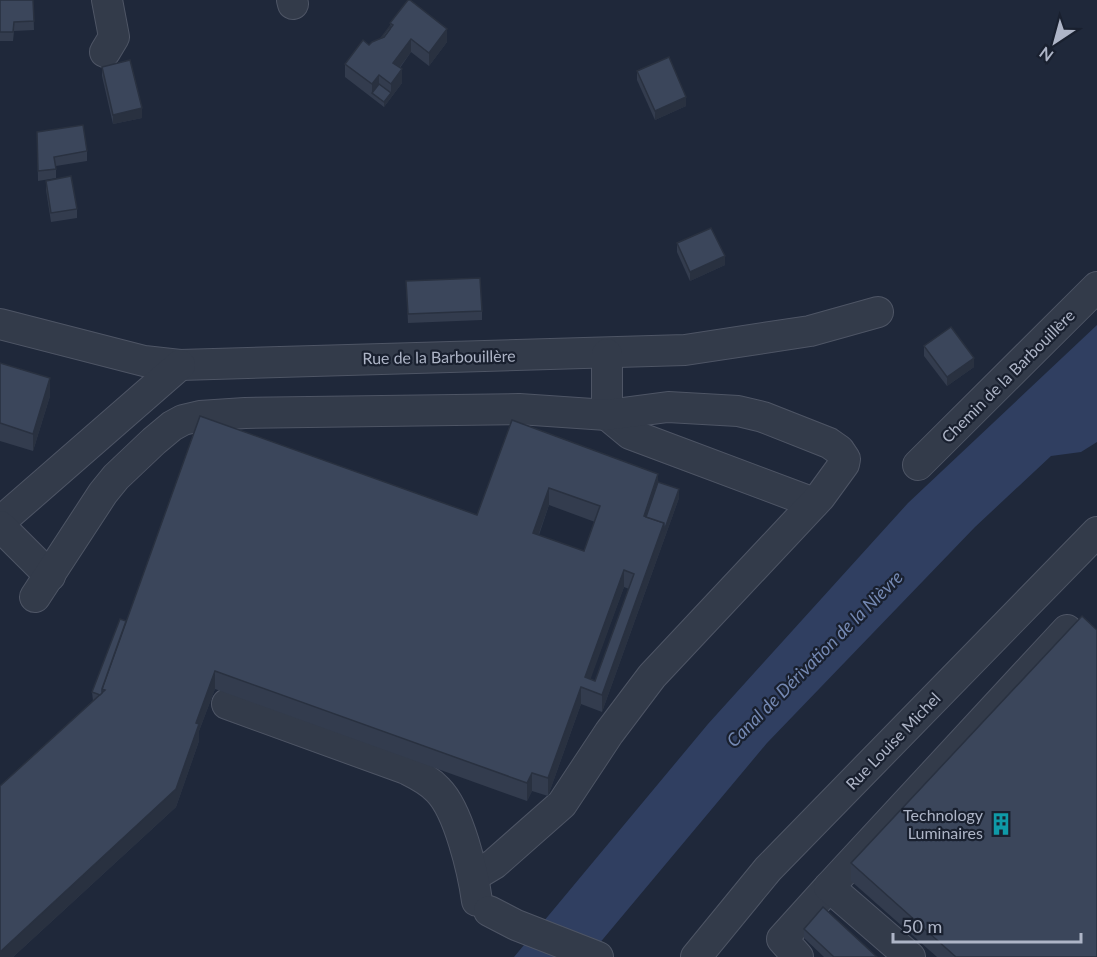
<svg xmlns="http://www.w3.org/2000/svg" width="1097" height="957" viewBox="0 0 1097 957" font-family="Lato,sans-serif">
  <rect width="100%" height="100%" fill="#1f283a"/>
  <path fill="#303f61" d="M1097 325V442L1081 452 1051 456 975 527 767 743 588 957H514L708 724 908 503Z"/>
  <g fill="none" stroke-linecap="round" stroke-linejoin="round">
    <g stroke="#4e5565" stroke-width="32">
      <g id="minor">
        <path d="M292 0 293 4"/>
        <path d="M105 52 114 37 107 0"/>
        <path d="M0 324 144 361 180 365 685 350 810 331 878 312"/>
        <path d="M607 354V415L630 434 814 503"/>
        <path d="M918 465 1097 287"/>
        <path d="M0 522 180 365"/>
        <path d="M0 526 50 576"/>
        <path d="M35 597 103 493 116 477 154 441 172 426 183 420 200 416 245 413 519 409 607 415 668 407 738 411 763 417 829 443 839 450 845 459 844 464 820 497 652 676 609 733 562 804 494 864 474 876"/>
        <path d="M227 704 406 769C418 775 429 780 438 790 459 811 473 872 477 901"/>
        <path d="M489 911 516 925 598 957"/>
        <path d="M696 957 768 869 1097 532"/>
        <path d="M798 957 782 939 829 887"/>
        <path d="M910 957 829 887 1067 630"/>
      </g>
    </g>
    <use href="#minor" stroke="#333b4a" stroke-width="30"/>
  </g>
  <g fill="#333c4e" fill-rule="evenodd">
    <path d="M0 0H33L34 30 14 31 13 41H0Z"/>
    <path d="M390 23 447 42 429 66 411 52 400 68 402 83 384 107 345 77V64L369 45 381 38 390 26Z"/>
    <path d="M102 67 142 118 113 124 102 76Z"/>
    <path d="M637 71 686 106 655 120 637 80Z"/>
    <path d="M37 132 87 151V161L56 166V178L38 181Z"/>
    <path d="M46 181 77 209V218L51 222 46 190Z"/>
    <path d="M677 243 725 265 690 281 677 252Z"/>
    <path d="M406 281 482 311V320L408 323Z"/>
    <path d="M924 346 974 367 947 386 924 356Z"/>
    <path d="M0 363 50 396 33 451 0 441Z"/>
    <path d="M512 420 658 482 679 498 602 712 581 704 548 796 532 791 527 801 215 689 199 731V741L176 807 13 957H0L93 701 92 692 126 621 477 515ZM549 505 595 522 584 551 539 535ZM624 587 629 589 595 681 590 679Z"/>
    <path d="M851 863 1097 957H937L851 881Z"/>
    <path d="M804 929 877 957H824L804 938Z"/>
  </g>
  <g fill="#293140">
    <path d="M447 29V42L429 66V53Z"/>
    <path d="M411 39V52L393 76V63Z"/>
    <path d="M402 69V83L384 107V102L391 93V84Z"/>
    <path d="M379 75V89L372 93V84Z"/>
    <path d="M686 97V106L655 120V111Z"/>
    <path d="M142 108V118L113 124V115Z"/>
    <path d="M725 256V265L690 281V272Z"/>
    <path d="M974 358V367L947 386V377Z"/>
    <path d="M50 378V396L33 451V434Z"/>
    <path d="M658 474V491L646 525 644 516Z"/>
    <path d="M549 488V505L533 550V533Z"/>
    <path d="M679 489V498L602 712V695L664 523Z"/>
    <path d="M624 570V587L587 689 585 677Z"/>
    <path d="M215 671V689L199 731V741L176 807 13 957H0V952L196 723Z"/>
    <path d="M581 687V704L548 796V778Z"/>
    <path d="M532 773V791L527 801V783Z"/>
  </g>
  <g fill="#3b465b" stroke="#293140" stroke-width="1.5" fill-rule="evenodd">
    <path d="M0 0H33L34 21 14 22 13 32H0Z"/>
    <path d="M408 0H410L447 29 429 53 411 39 393 63 402 69 391 84 379 75 372 84 345 64 363 40 369 45 372 42 384 37 393 25 390 23Z"/>
    <path d="M390 26V29L384 37 381 38Z"/>
    <path d="M669 57 686 97 655 111 637 71Z"/>
    <path d="M130 60 142 108 113 115 102 67Z"/>
    <path d="M379 84 391 93 384 102 372 93Z"/>
    <path d="M83 125 87 151 54 157 56 169 38 171 37 132Z"/>
    <path d="M71 176 77 209 51 213 46 181Z"/>
    <path d="M711 228 725 256 690 272 677 243Z"/>
    <path d="M480 278 482 311 408 314 406 281Z"/>
    <path d="M951 327 974 358 947 377 924 346Z"/>
    <path d="M0 363 50 378 33 434 0 423Z"/>
    <path d="M200 416 477 515 512 420 658 474 644 516 664 523 602 695 581 687 548 778 532 773 527 783 215 671 196 723 199 724 176 789 0 952V786L105 690 102 689ZM549 488 600 506 584 551 533 533ZM624 570 634 574 595 681 585 677Z"/>
    <path d="M658 482 679 489 664 531V523L646 517Z"/>
    <path d="M1082 616 1097 630V957H956L851 863Z"/>
    <path d="M120 619 126 621 102 689V693L100 695 92 692Z"/>
    <path d="M823 907 877 957H834L804 929Z"/>
  </g>
  <defs>
    <g id="building-bare" transform="scale(1.8)"><path d="M-4-6H4V6H1V3H-1V6H-4ZM-2.5-4.3h1.7v1.8h-1.7ZM.8-4.3h1.7v1.8H.8ZM-2.5-1h1.7V.8h-1.7ZM.8-1h1.7V.8H.8Z" fill="#0f9aa8" stroke="#19202f" stroke-width="2.5" paint-order="stroke"/></g>
  </defs>
  <g fill-rule="evenodd">
    <use href="#building-bare" x="1001" y="824"/>
  </g>
  <g text-anchor="middle" stroke-width="4.5" stroke-linejoin="round" paint-order="stroke">
    <g font-size="16" fill="#aeb5c7" stroke="#19202f">
      <text transform="translate(439 357) rotate(-1)" y="6">Rue de la Barbouillère</text>
      <text transform="translate(1008 376) rotate(-45)" y="6">Chemin de la Barbouillère</text>
      <text transform="translate(893 741) rotate(-46)" y="6">Rue Louise Michel</text>
    </g>
    <g font-size="16" fill="#aeb5c7" stroke="#19202f" text-anchor="end">
      <text x="983" y="821">Technology<tspan x="983" dy="18">Luminaires</tspan></text>
    </g>
    <g font-size="18" font-style="italic" fill="#7488b2" stroke="#19202f">
      <text transform="translate(815 659) rotate(-45)" y="6">Canal de Dérivation de la Nièvre</text>
    </g>
  </g>
  <g transform="translate(1055 42) rotate(216)" stroke="#19202f" stroke-width="4.5" paint-order="stroke">
  <path d="M0-4.5L10 22L0 15L-10 22Z" fill="#aeb5c7"/>
  <text y="-9" font-size="16" font-weight="bold" text-anchor="middle" fill="#aeb5c7">N</text>
  </g>
  <path d="M893 933v9h188v-9" fill="none" stroke="#aeb5c7" stroke-width="3"/>
  <text x="902" y="933" font-size="18" fill="#aeb5c7" stroke="#19202f" stroke-width="4.5" paint-order="stroke">50 m</text>
</svg>
